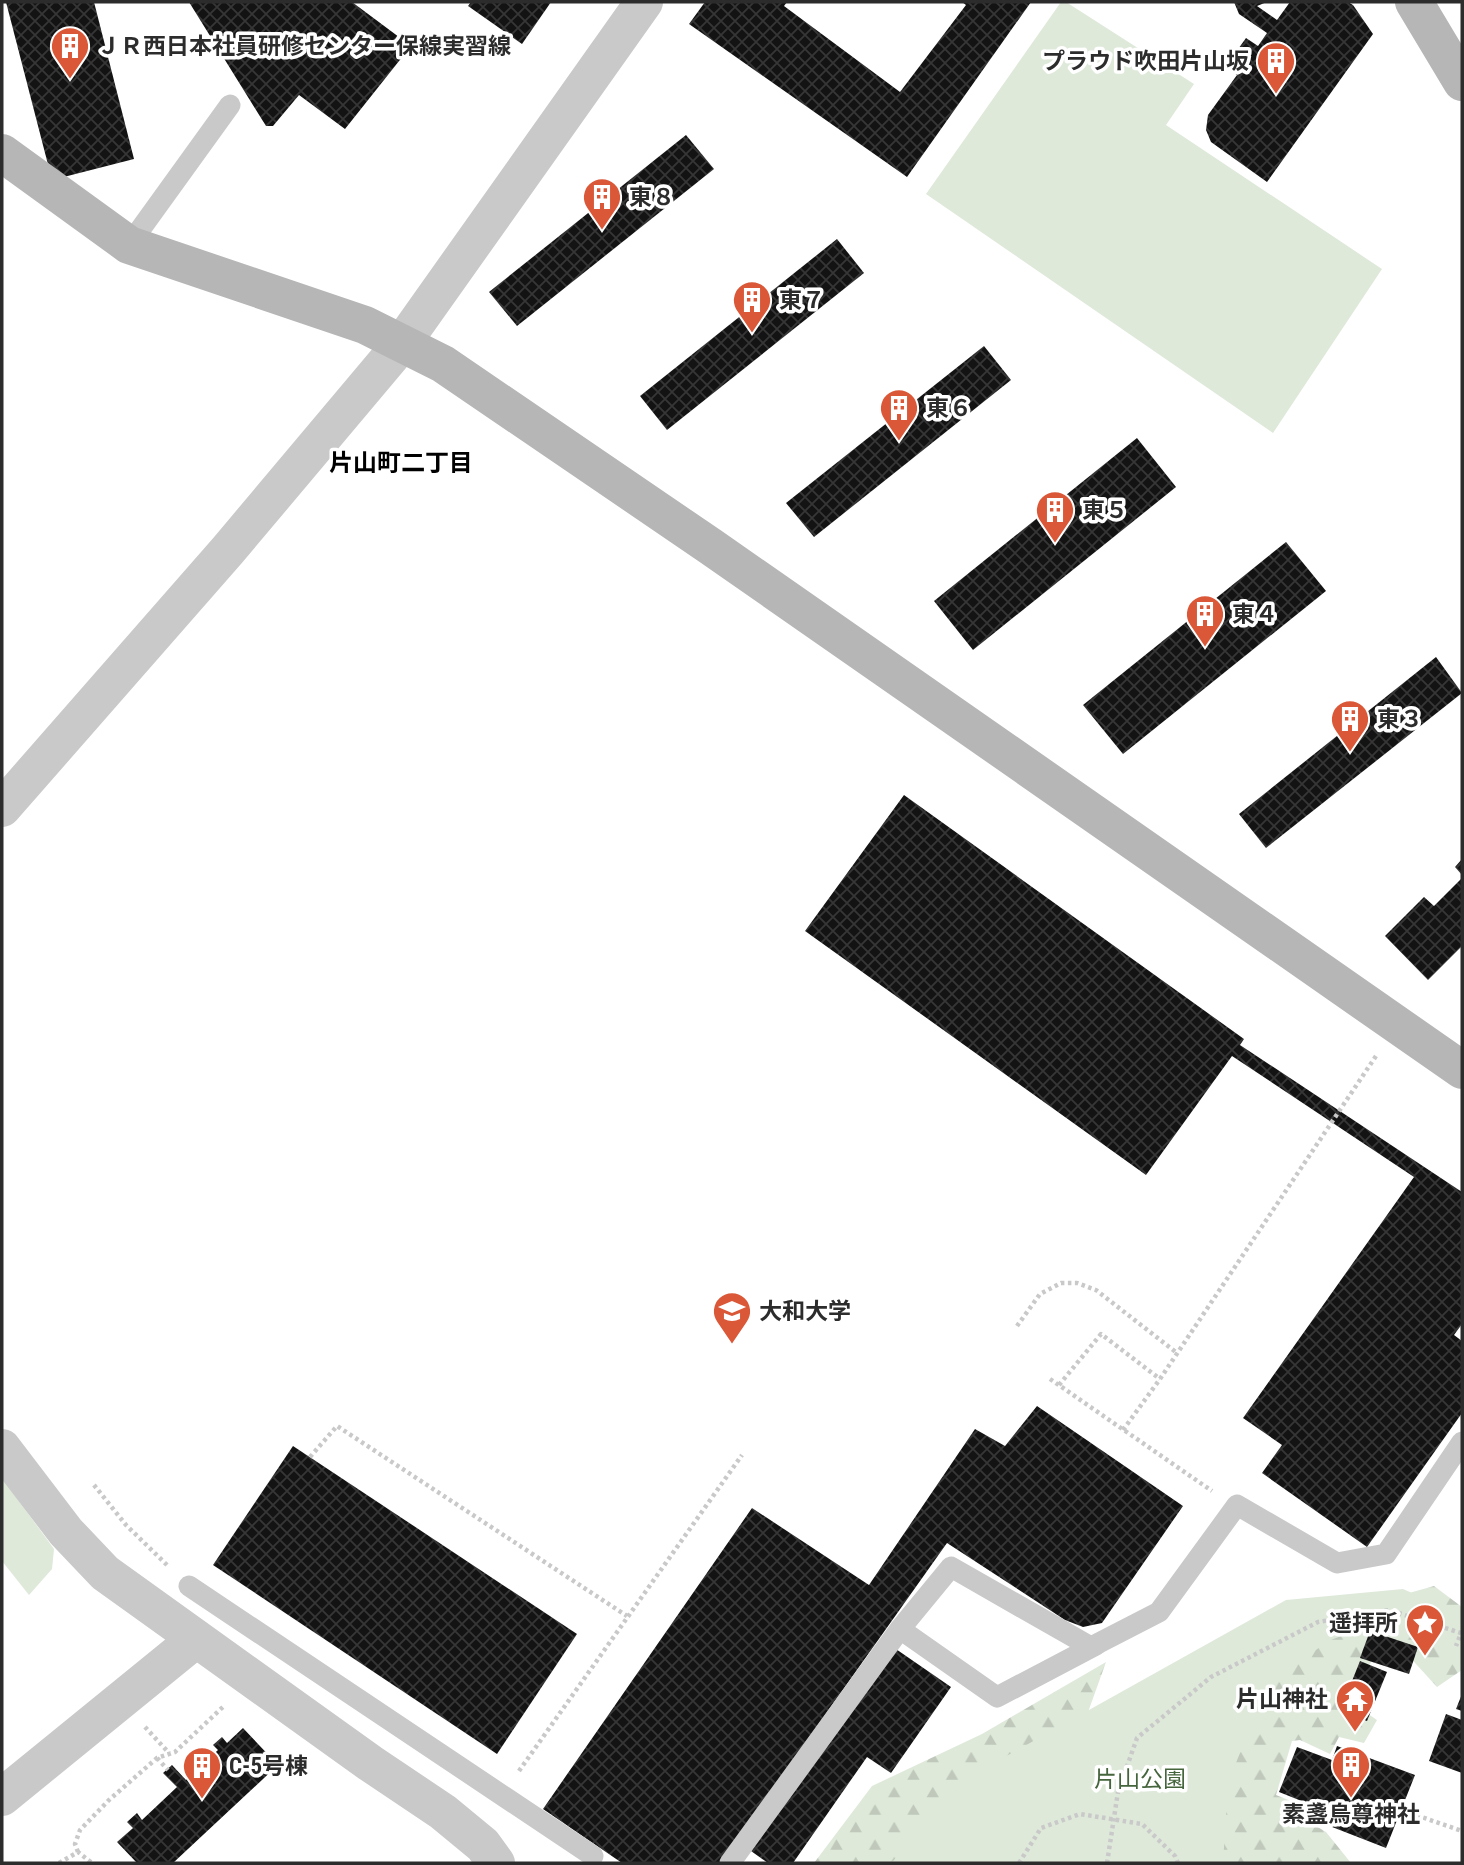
<svg xmlns="http://www.w3.org/2000/svg" width="1464" height="1865" viewBox="0 0 1464 1865" font-family="'Roboto Condensed','Noto Sans JP',sans-serif">
  <defs>
    <pattern id="forest-firs" width="22" height="20" patternUnits="userSpaceOnUse" patternTransform="scale(1.75)"><rect width="22" height="20" fill="#dee9da"/><path d="M5 1l3.5 6h-7zM16 11l3.5 6h-7z" fill="#bfc8bb"/></pattern>
    <pattern id="building-cross-hatch" width="8" height="8" patternUnits="userSpaceOnUse" patternTransform="scale(1.75)"><rect width="8" height="8" fill="#131313"/><path d="M0 0l8 8M0 8l8-8" fill="none" stroke="#363636"/></pattern>
  </defs>
  <rect width="100%" height="100%" fill="#fff"/>
  <g fill="url(#forest-firs)">
    <path d="M1434 1586 1462 1607V1670L1437 1687 1406 1653 1379 1645 1352 1703 1377 1720 1364 1743 1339 1737 1330 1754 1300 1740 1292 1741 1276 1795 1308 1808 1306 1820 1326 1832 1351 1863H1203L1192 1739 1275 1664 1384 1600Z"/>
    <path d="M1106 1662 1087 1715 992 1863H814L872 1786 982 1734Z"/>
  </g>
  <g fill="#dee9da">
    <path d="M1061 2H1066L1194 84 1166 125 1382 269 1273 433 926 194Z"/>
    <path d="M2 1478 54 1549 52 1569 29 1595 2 1561Z"/>
    <path d="M1403 1589 1462 1615V1628L1454 1651 1369 1625 1331 1640 1267 1682 1228 1784 1223 1863H888L893 1861 967 1778 1286 1600Z"/>
  </g>
  <g fill="url(#building-cross-hatch)">
    <path d="M6 2H94L134 159 52 180Z"/>
    <path d="M189 2H352L411 46 345 129 299 95 273 126H266Z"/>
    <path d="M471 2H551L522 44 468 6Z"/>
    <path d="M705 2H787L784 6 900 92 966 5 962 2H1031L907 177 689 24Z"/>
    <path d="M1234 2H1267L1257 6 1277 20 1290 2H1348L1353 5 1373 34 1267 182 1211 142 1206 130 1208 115 1237 75 1222 64 1232 49 1236 52 1246 38 1258 46 1267 33 1239 14Z"/>
    <path d="M686 135 714 169 517 326 489 292Z"/>
    <path d="M837 239 864 273 667 430 640 396Z"/>
    <path d="M984 346 1011 380 814 537 786 503Z"/>
    <path d="M1137 438 1176 487 973 650 934 601Z"/>
    <path d="M1286 542 1326 591 1123 754 1083 705Z"/>
    <path d="M1436 657 1462 693 1266 848 1239 814Z"/>
    <path d="M904 795 1244 1039 1240 1045 1462 1192V1324L1454 1335 1462 1341V1413L1367 1547 1262 1473 1282 1445 1243 1418 1414 1177 1232 1056 1146 1175 805 931Z"/>
    <path d="M1462 859V875L1455 867Z"/>
    <path d="M1462 878V946L1428 980 1385 936 1424 897 1434 906Z"/>
    <path d="M1037 1406 1183 1506 1102 1623 1083 1627 1065 1620 947 1543 720 1863H622L543 1809 752 1508 869 1585 975 1429 1005 1446Z"/>
    <path d="M293 1446 577 1634 497 1754 213 1565Z"/>
    <path d="M1370 1631 1418 1647 1409 1674 1360 1658Z"/>
    <path d="M893 1647 951 1687 891 1773 867 1757 793 1863H768L751 1851Z"/>
    <path d="M1360 1661 1387 1672 1367 1721 1340 1711Z"/>
    <path d="M1462 1694V1711L1456 1709Z"/>
    <path d="M1446 1714 1462 1720V1773L1429 1761Z"/>
    <path d="M243 1728 278 1765 173 1863H137L117 1842 133 1828 127 1822 137 1813 142 1820 177 1787 163 1773 172 1765 186 1780 218 1750 213 1745 222 1737 227 1743Z"/>
    <path d="M1337 1746 1415 1775 1386 1848 1309 1818 1314 1806 1279 1792 1297 1747 1332 1760Z"/>
  </g>
  <g fill="none" stroke-linecap="round" stroke-linejoin="round">
    <g stroke="#c9c9c9" stroke-width="4.5" stroke-dasharray="3.5 3.5" stroke-linecap="butt">
      <path d="M1017 1326 1040 1294 1061 1283H1077L1096 1290 1177 1353"/>
      <path d="M1050 1379 1212 1491"/>
      <path d="M1059 1385 1101 1334 1160 1379"/>
      <path d="M1123 1430 1160 1379 1376 1056"/>
      <path d="M310 1457 337 1426 627 1616"/>
      <path d="M94 1485 126 1525 168 1566"/>
      <path d="M145 1727 169 1753"/>
      <path d="M157 1758 168 1770"/>
      <path d="M519 1771 742 1455"/>
      <path d="M1410 1813 1462 1831"/>
      <path d="M78 1852 75 1844 80 1830 109 1800 157 1758 175 1752 225 1705"/>
      <path d="M59 1863 78 1852 92 1863"/>
      <path d="M1019 1863 1041 1828 1080 1814 1142 1824 1175 1856 1178 1863"/>
      <path d="M1107 1863 1118 1792 1137 1738 1211 1677 1318 1622 1389 1610 1461 1633 1456 1646"/>
    </g>
    <g stroke="#c9c9c9" stroke-width="21">
      <path d="M129 245 230 105"/>
      <path d="M189 1586 593 1856"/>
      <path d="M900 1629 997 1697 1096 1645"/>
      <path d="M730 1863 900 1629 951 1567 1091 1647 1159 1612 1237 1505 1337 1563 1386 1554 1462 1442"/>
    </g>
    <g stroke="#c9c9c9" stroke-width="38">
      <path d="M2 808 228 550 403 342 644 2"/>
      <path d="M2 1448 66 1532 105 1573 370 1763 443 1812 483 1845 496 1863"/>
      <path d="M2 1797 196 1639"/>
    </g>
    <g stroke="#b6b6b6" stroke-width="38">
      <path d="M1414 2 1462 82"/>
      <path d="M2 153 129 245 365 325 443 364 710 546 1462 1070"/>
    </g>
  </g>
  <defs>
    <g id="building-pin" transform="scale(2.0125)"><path d="M0 17L-7.5 6A9.5 9.5 0 1 1 7.5 6Z" fill="#da5737" stroke="#fff"/><path d="M-4-6H4V6H1V3H-1V6H-4ZM-2.5-4.3h1.7v1.8h-1.7ZM.8-4.3h1.7v1.8H.8ZM-2.5-1h1.7V.8h-1.7ZM.8-1h1.7V.8H.8Z" fill="#fff"/></g>
    <g id="university-pin" transform="scale(2.0125)"><path d="M0 17L-7.5 6A9.5 9.5 0 1 1 7.5 6Z" fill="#da5737" stroke="#fff"/><path d="M0-5L7-2L0 1L-7-2ZM-4 1L0 2.5L4 1V4Q0 6-4 4Z" fill="#fff"/></g>
    <g id="sight-pin" transform="scale(2.0125)"><path d="M0 17L-7.5 6A9.5 9.5 0 1 1 7.5 6Z" fill="#da5737" stroke="#fff"/><path d="M0-6L1.8-2.2L6-1.7L2.9 1.2L3.7 5.4L0 3.3L-3.7 5.4L-2.9 1.2L-6-1.7L-1.8-2.2Z" fill="#fff"/></g>
    <g id="temple-pin" transform="scale(2.0125)"><path d="M0 17L-7.5 6A9.5 9.5 0 1 1 7.5 6Z" fill="#da5737" stroke="#fff"/><path d="M0-6L5-2H3V0L6.5 2.5H4V6H1.5V3h-3V6H-4V2.5H-6.5L-3 0V-2H-5Z" fill="#fff"/></g>
  </defs>
  <g fill-rule="evenodd">
    <use href="#building-pin" x="70" y="46"/>
    <use href="#building-pin" x="1276" y="61"/>
    <use href="#building-pin" x="602" y="197"/>
    <use href="#building-pin" x="752" y="300"/>
    <use href="#building-pin" x="899" y="408"/>
    <use href="#building-pin" x="1055" y="510"/>
    <use href="#building-pin" x="1205" y="614"/>
    <use href="#building-pin" x="1350" y="719"/>
    <use href="#university-pin" x="732" y="1311"/>
    <use href="#sight-pin" x="1425" y="1623"/>
    <use href="#temple-pin" x="1355" y="1699"/>
    <use href="#building-pin" x="1351" y="1765"/>
    <use href="#building-pin" x="202" y="1766"/>
  </g>
  <g text-anchor="middle" stroke-width="7" stroke-linejoin="round" paint-order="stroke">
    <g font-size="23" font-weight="bold" fill="#2c2c2c" stroke="#fff" text-anchor="start">
      <text x="97" y="54">ＪＲ西日本社員研修センター保線実習線</text>
      <text x="1249" y="69" text-anchor="end">プラウド吹田片山坂</text>
      <text x="629" y="205">東８</text>
      <text x="779" y="308">東７</text>
      <text x="926" y="416">東６</text>
      <text x="1082" y="518">東５</text>
      <text x="1232" y="622">東４</text>
      <text x="1377" y="727">東３</text>
      <text x="759" y="1319">大和大学</text>
      <text x="1398" y="1631" text-anchor="end">遥拝所</text>
      <text x="1328" y="1707" text-anchor="end">片山神社</text>
      <text x="229" y="1774">C-5号棟</text>
      <text x="1351" y="1822" text-anchor="middle">素盞烏尊神社</text>
    </g>
    <g font-size="23" fill="#45653d" stroke="#fff">
      <text x="1140" y="1787">片山公園</text>
    </g>
    <g font-size="24" font-weight="bold" fill="#000" stroke="#fff">
      <text x="401" y="471">片山町二丁目</text>
    </g>
  </g>
  <rect width="1464" height="1865" fill="none" stroke="#2c2c2c" stroke-width="7"/>
</svg>
